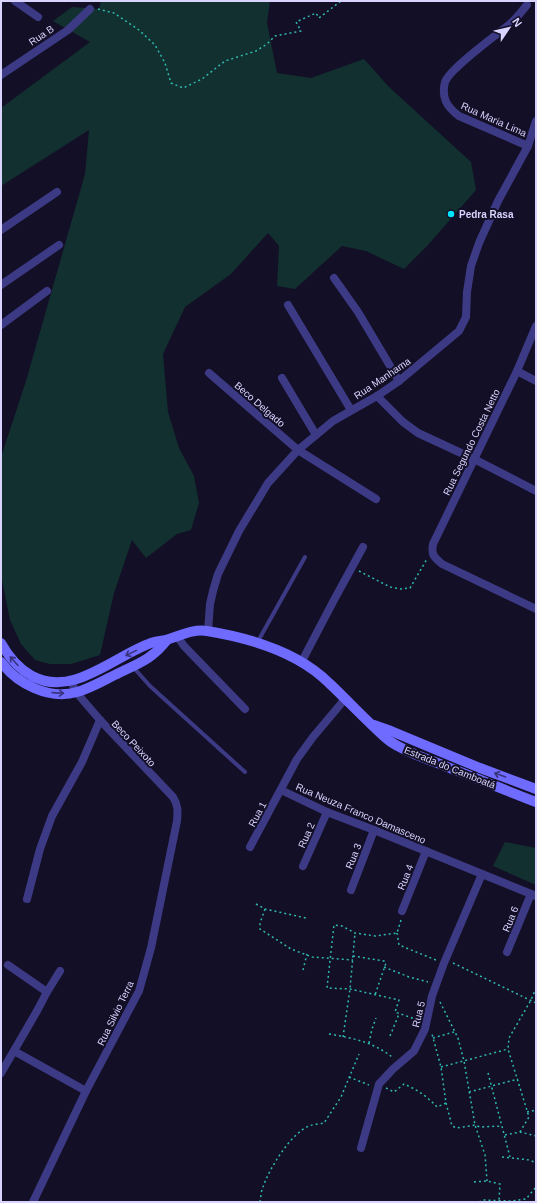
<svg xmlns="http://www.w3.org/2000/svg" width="537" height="1203" viewBox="0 0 537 1203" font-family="Arial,sans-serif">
  <rect width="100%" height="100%" fill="#130f26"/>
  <g fill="#12302f">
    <path d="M101 1H270L267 23 277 73 311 78 364 59 388 86 471 162 476 190 428 245 404 269 366 251 342 246 295 289 277 286 279 246 268 233 231 274 185 307 163 354 168 412 179 448 194 476 199 503 191 530 177 534 146 558 132 540 114 593 100 655 71 664H50L35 660 21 644 10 620 1 575V457L26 381 85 174 89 130 1 186V108L90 42 53 21 72 7 99 9Z"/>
    <path d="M505 842 536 848V885L493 866Z"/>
  </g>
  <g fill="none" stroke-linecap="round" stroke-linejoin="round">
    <g stroke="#2fb8b0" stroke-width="1.5" stroke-dasharray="2 3" stroke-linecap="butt">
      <path d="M98 9 114 13 139 30 155 45 165 63 171 83 183 88 202 79 225 61 256 51 267 44 275 36 301 31 296 22 316 13 319 18 341 1"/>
      <path d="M359 571 390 587 401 589 410 588 427 559"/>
      <path d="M256 904 265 909 306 918"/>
      <path d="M265 909 260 923V929L291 949 312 957 353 960"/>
      <path d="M401 920 397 933 375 936 355 933 342 926 334 925 327 988 350 989 399 1000 395 1012 418 1020"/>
      <path d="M397 933 399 945 436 960"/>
      <path d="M353 956 384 961 386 963 375 995"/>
      <path d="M453 963 536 1003"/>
      <path d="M384 967 409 977 428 982"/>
      <path d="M303 970 307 954"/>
      <path d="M440 1002 458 1038 464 1061 475 1125 484 1152 485 1154 487 1181"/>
      <path d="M329 1034C353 1038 373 1042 392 1057"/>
      <path d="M390 1036 399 1014"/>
      <path d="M343 1037 350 989 355 933"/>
      <path d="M433 1038 454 1032"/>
      <path d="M369 1043 372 1029 376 1018"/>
      <path d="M441 1067 508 1049"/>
      <path d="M488 1073 510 1157"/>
      <path d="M349 1077 369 1085"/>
      <path d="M386 1088 394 1092 404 1084C416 1089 428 1097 437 1107L446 1103 441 1067 432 1034"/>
      <path d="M469 1092 518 1079"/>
      <path d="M446 1103 452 1126 457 1128 475 1125 480 1127 502 1126"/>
      <path d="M527 1112 536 1110"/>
      <path d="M520 1132 529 1117 508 1049 509 1038 531 1000 536 988"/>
      <path d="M505 1135 520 1132 536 1136"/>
      <path d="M502 1157 530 1160 536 1163"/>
      <path d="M474 1182 487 1181 500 1184 499 1200"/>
      <path d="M260 1202C261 1197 261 1191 263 1187 269 1169 291 1133 309 1126 314 1124 320 1124 324 1123L341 1097 359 1054"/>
      <path d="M479 1202 483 1200 511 1201 526 1199 536 1187"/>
    </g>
    <g stroke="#3d3a85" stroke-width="4">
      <path d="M257 643 305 557"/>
      <path d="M133 667 150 686 245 772"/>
    </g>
    <g stroke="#3d3a85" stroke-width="8">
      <path d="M15 1 38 17"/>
      <path d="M527 5C522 11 517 18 511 23 497 35 450 68 445 82 441 98 447 107 459 116L528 146"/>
      <path d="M1 75 68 30 90 9"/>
      <path d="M1 230 57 192"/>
      <path d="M334 278 358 312 399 381"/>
      <path d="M1 285 59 245"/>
      <path d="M288 305 351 410"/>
      <path d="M1 325 47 291"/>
      <path d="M536 326 517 371 433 544C431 555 434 557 442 564L536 609"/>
      <path d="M517 371 536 381"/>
      <path d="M209 373 298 450 376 499"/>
      <path d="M282 378 316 435"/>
      <path d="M377 396 403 422 418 433 474 459 536 491"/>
      <path d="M208 631 210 604 213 591 218 574 239 531 268 483 298 450 333 421 377 396 399 381 459 331 466 317 467 292 471 266 479 243 498 201 528 146 536 121"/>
      <path d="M177 636 184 646 245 709"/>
      <path d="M302 661 334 600 363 547"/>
      <path d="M281 790 327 812 374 830 536 896"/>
      <path d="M250 847 297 759 313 737 345 699"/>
      <path d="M303 866 327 812"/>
      <path d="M351 890 374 830"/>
      <path d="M27 899 40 849 52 816 82 762 100 720"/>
      <path d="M402 911 426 851"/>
      <path d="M507 952 531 894"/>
      <path d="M47 992 60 971"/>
      <path d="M14 1051 86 1091"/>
      <path d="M1 1073 37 1011 47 992 8 965"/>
      <path d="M361 1148 379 1084 393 1069 414 1051 425 1029 432 996 444 963 482 874"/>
      <path d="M33 1202 86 1091 139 991 151 948 177 821C178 811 178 805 173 797L100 720 76 692 71 681"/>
    </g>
    <g stroke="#6f6bff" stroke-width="10">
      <path d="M1 643C8 656 18 668 32 676 73 698 114 656 151 643 157 641 163 641 169 639 182 635 193 629 207 631 250 638 298 652 329 683 344 697 358 712 373 726 379 732 385 738 391 742 409 754 431 760 450 768 479 779 507 791 536 802"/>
      <path d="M1 662C17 684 49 700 77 692 91 688 104 680 117 674 128 668 143 663 152 655 158 651 163 645 167 640"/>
      <path d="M374 725 391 731 480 768 536 789"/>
    </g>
  </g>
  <defs><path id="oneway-shaft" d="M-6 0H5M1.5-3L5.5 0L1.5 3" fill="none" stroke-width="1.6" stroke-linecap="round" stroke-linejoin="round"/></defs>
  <g stroke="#38347d">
    <use href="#oneway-shaft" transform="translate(131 653) rotate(154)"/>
    <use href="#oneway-shaft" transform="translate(14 661) rotate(-132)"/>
    <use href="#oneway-shaft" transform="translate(58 693) rotate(4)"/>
    <use href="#oneway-shaft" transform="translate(500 775) rotate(-160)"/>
  </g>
  <circle fill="#00e5ff" stroke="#130f26" stroke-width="1.5" cx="451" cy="214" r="4"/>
  <g text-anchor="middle" stroke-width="4" stroke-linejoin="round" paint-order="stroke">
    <g font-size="10" fill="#d9d4ff" stroke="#130f26">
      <text transform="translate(41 35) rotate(-34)" y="4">Rua B</text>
      <text transform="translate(494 119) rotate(24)" y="4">Rua Maria Lima</text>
      <text transform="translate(382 378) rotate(-34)" y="4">Rua Manhama</text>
      <text transform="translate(260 404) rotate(41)" y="4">Beco Delgado</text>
      <text transform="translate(471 442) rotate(-64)" y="4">Rua Segundo Costa Netto</text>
      <text transform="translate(134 743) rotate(47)" y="4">Beco Peixoto</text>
      <text transform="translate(450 767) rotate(22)" y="4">Estrada do Camboatá</text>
      <text transform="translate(361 813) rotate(23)" y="4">Rua Neuza Franco Damasceno</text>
      <text transform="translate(257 814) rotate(-62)" y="4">Rua 1</text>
      <text transform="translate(306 835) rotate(-66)" y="4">Rua 2</text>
      <text transform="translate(353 856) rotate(-68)" y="4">Rua 3</text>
      <text transform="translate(405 877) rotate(-68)" y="4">Rua 4</text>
      <text transform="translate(510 919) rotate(-68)" y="4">Rua 6</text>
      <text transform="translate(115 1013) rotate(-64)" y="4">Rua Silvio Terra</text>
      <text transform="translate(418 1014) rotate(-76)" y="4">Rua 5</text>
    </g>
    <g font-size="10" font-weight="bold" fill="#d9d4ff" stroke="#130f26" text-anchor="start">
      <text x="459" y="218">Pedra Rasa</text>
    </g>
  </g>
  <rect width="537" height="1203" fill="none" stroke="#d9d4ff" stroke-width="4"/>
  <g transform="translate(509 28) rotate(55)" stroke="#130f26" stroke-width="3" paint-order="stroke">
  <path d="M0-3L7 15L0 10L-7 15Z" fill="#d9d4ff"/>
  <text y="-6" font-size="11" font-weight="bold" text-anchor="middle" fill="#d9d4ff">N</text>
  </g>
</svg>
